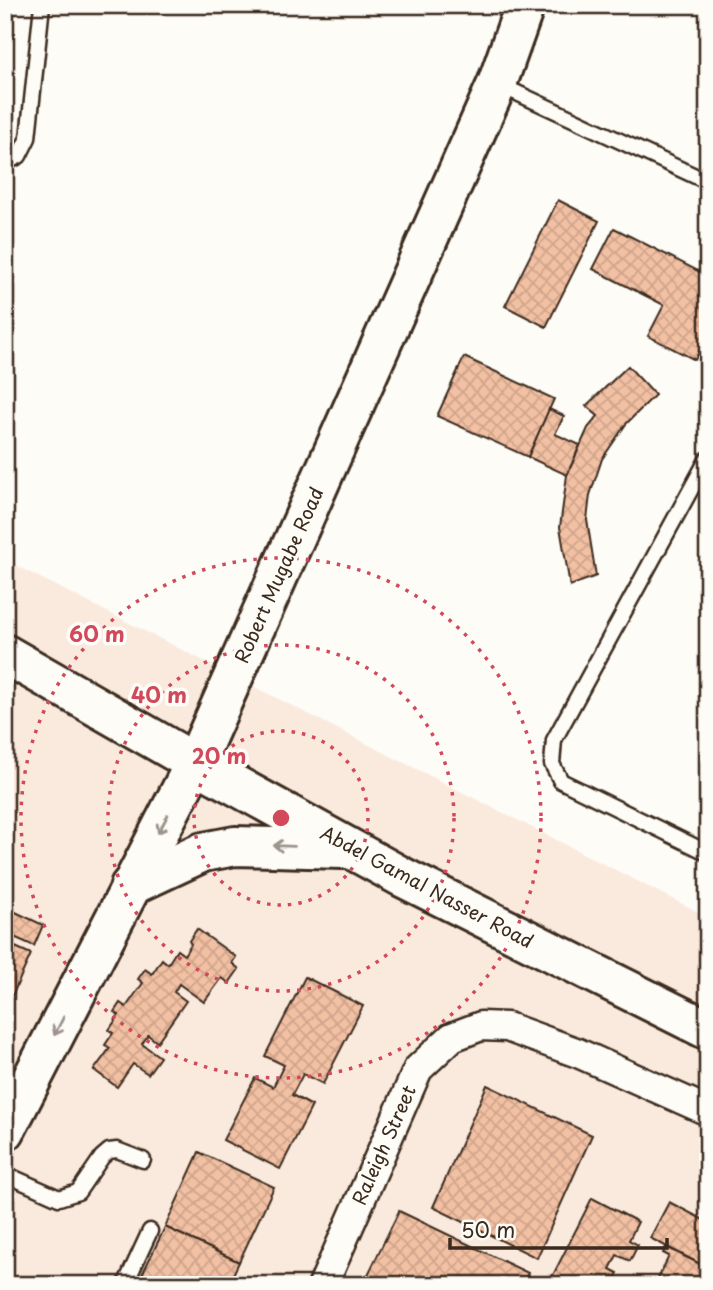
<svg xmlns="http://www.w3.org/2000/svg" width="713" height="1290" viewBox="0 0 713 1290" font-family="'Playpen Sans',sans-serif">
  <defs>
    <pattern id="building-cross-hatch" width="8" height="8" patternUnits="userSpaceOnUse" patternTransform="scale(1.75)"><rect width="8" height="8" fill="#f2c0a3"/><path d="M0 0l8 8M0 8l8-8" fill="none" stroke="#d0a58c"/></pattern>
  </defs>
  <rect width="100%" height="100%" fill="#fdfcf7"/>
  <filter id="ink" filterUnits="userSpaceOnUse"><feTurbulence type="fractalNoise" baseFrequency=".0143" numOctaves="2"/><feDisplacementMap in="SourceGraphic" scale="14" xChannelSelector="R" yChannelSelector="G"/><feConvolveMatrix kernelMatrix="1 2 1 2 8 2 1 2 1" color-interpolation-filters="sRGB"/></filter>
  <g filter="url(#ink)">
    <path fill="#faeade" d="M5 560 708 917V1285H5Z"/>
    <g fill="url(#building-cross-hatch)" stroke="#3b2a1e" stroke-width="2">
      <path d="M558 200 599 221 546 327 505 306Z"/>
      <path d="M614 228 708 276V334L695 360 648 336 664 305 593 269Z"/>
      <path d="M464 357 554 399 528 457 437 416Z"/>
      <path d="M628 366 655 395 626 424 602 459 590 495 587 520 596 576 570 586 560 527 567 475 588 428 598 416 586 406Z"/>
      <path d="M549 409 564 416 555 434 580 445 567 475 528 457Z"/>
      <path d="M5 907 43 925 34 946 5 933Z"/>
      <path d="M197 929 236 957 232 963 239 969 229 983 222 978 204 1002 179 984 174 992 186 1001 157 1042 148 1035 142 1044 160 1057 148 1074 133 1064 117 1087 94 1070 110 1048 105 1045 113 1033 109 1030 119 1015 114 1012 120 1003 126 1007 143 983 138 979 145 969 152 974 162 959 168 964 177 950 184 955 191 944 189 941Z"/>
      <path d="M13 946 31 954 8 1005 5 1004V963Z"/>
      <path d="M305 977 363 1006 323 1084 303 1074 292 1095 312 1106 280 1169 223 1140 255 1078 273 1087 284 1065 265 1056Z"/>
      <path d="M487 1085 592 1135 537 1258 433 1207Z"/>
      <path d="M199 1152 274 1187 239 1262 165 1227Z"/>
      <path d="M592 1198 638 1222 629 1240 638 1245 630 1261 617 1255 610 1269 618 1273 612 1285H548Z"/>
      <path d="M669 1202 708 1222V1258L704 1266 650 1238Z"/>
      <path d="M399 1211 528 1273 522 1285H363Z"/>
      <path d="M165 1227 239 1262 230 1281 234 1283V1285H137Z"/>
      <path d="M666 1247 708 1268 707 1285H655L669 1256 663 1253Z"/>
    </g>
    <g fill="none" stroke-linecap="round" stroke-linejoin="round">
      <g stroke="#3b2a1e" stroke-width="19">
        <g id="lane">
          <path d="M498 84 708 182"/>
          <path d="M5 163 19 156 28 138 42 5"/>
          <path d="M708 458 554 740 552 764 561 781 708 853"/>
          <path d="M5 1174 59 1198 78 1192 102 1157 109 1151 117 1150 143 1160"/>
          <path d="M125 1285 150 1231"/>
        </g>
      </g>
      <g stroke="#3b2a1e" stroke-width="33">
        <path id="street" d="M323 1285 418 1069 452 1037 481 1026 507 1027 578 1053 708 1111"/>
      </g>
      <g stroke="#3b2a1e" stroke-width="44">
        <path id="secondary" d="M5 1131 195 763 497 84 525 5"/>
      </g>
      <g stroke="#3b2a1e" stroke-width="44">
        <g id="highway">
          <path d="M5 654 195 763 402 877 708 1030"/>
          <path d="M130 886 203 852 235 846 343 849"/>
        </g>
      </g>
      <use href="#lane" stroke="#fdfcf7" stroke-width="14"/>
      <use href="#street" stroke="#fdfcf7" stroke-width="28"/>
      <use href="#secondary" stroke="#fdfcf7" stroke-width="38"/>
      <use href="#highway" stroke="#fdfcf7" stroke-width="38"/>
    </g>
    <defs><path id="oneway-shaft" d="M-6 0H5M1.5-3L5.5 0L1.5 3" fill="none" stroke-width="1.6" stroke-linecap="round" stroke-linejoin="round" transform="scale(1.75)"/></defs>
    <g stroke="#9c938a">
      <use href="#oneway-shaft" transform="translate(163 824) rotate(118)"/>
      <use href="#oneway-shaft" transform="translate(284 846) rotate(-178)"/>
      <use href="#oneway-shaft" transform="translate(59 1026) rotate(117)"/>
    </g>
  </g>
  <g fill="none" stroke="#d1495b" stroke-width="3.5" stroke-dasharray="3.5 7">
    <circle cx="281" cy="818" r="87"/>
    <circle cx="281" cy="818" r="173"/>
    <circle cx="281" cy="818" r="260"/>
  </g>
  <g text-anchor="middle" stroke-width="7" stroke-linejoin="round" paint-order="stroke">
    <g font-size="19" fill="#3b2a1e" stroke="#fdfcf7">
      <text transform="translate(279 575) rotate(-66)" y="7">Robert Mugabe Road</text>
      <text transform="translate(427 887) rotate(28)" y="7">Abdel Gamal Nasser Road</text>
      <text transform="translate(384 1145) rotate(-66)" y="7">Raleigh Street</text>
    </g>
  </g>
  <circle cx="281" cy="818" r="10" fill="#d1495b" stroke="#fdfcf7" stroke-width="3.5"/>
  <g font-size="21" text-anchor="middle" font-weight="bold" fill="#d1495b" stroke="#fdfcf7" stroke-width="7" stroke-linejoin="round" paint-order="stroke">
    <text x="97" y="642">60 m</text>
    <text x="159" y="703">40 m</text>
    <text x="219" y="764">20 m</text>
  </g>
  <rect width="713" height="1290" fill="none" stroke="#fdfcf7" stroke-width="28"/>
  <rect x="14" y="14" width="685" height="1262" fill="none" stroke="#3b2a1e" stroke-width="2.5" filter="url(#ink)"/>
  <path d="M450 1238v10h217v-10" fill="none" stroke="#3b2a1e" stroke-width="3.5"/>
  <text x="461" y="1238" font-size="21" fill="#3b2a1e" stroke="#fdfcf7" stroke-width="5" paint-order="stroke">50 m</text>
</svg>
